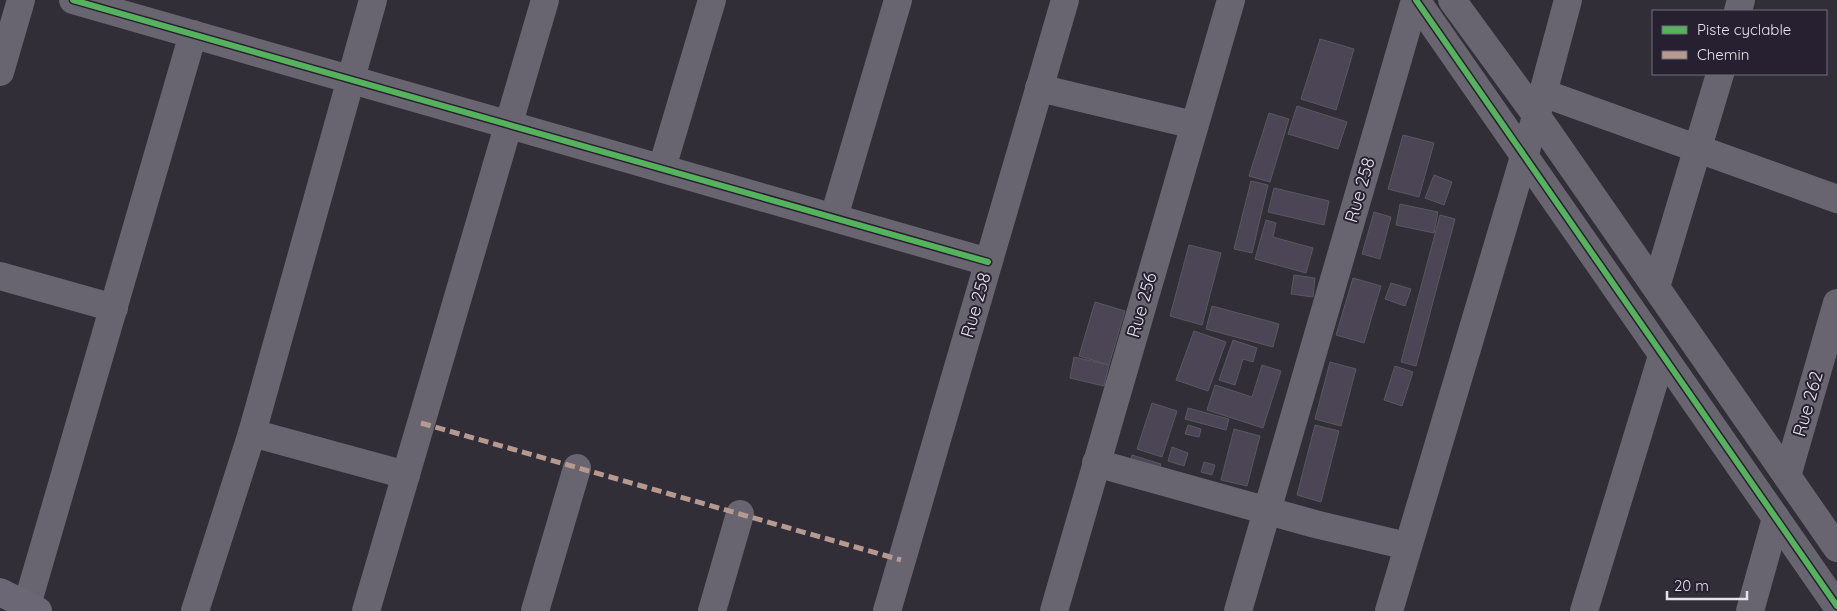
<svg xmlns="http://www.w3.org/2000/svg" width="1837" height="611" viewBox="0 0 1837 611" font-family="Quicksand,sans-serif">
  <rect width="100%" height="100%" fill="#312e37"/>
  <g fill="#4c4556" stroke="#59575e">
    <path d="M1320 39 1354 49 1336 110 1301 99Z"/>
    <path d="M1297 106 1347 122 1338 149 1288 134Z"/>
    <path d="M1269 113 1289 119 1270 182 1249 176Z"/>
    <path d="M1403 135 1434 143 1419 197 1388 189Z"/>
    <path d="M1434 175 1452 182 1444 205 1425 198Z"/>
    <path d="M1251 181 1268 185 1252 253 1234 249Z"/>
    <path d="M1274 188 1329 201 1324 225 1268 212Z"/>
    <path d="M1400 204 1438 212 1434 233 1396 225Z"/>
    <path d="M1374 212 1391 217 1380 259 1362 254Z"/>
    <path d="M1440 215 1455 219 1416 366 1401 362Z"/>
    <path d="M1266 220 1276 223 1273 237 1313 248 1306 273 1255 259Z"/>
    <path d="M1189 245 1221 253 1202 325 1170 316Z"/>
    <path d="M1294 275 1315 278 1313 297 1291 294Z"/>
    <path d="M1353 278 1381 286 1364 343 1336 335Z"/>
    <path d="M1391 283 1411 289 1405 306 1385 299Z"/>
    <path d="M1095 302 1125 311 1109 365 1079 356Z"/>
    <path d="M1212 306 1279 324 1273 347 1206 329Z"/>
    <path d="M1194 331 1226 342 1208 391 1176 380Z"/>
    <path d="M1233 340 1257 348 1253 362 1243 359 1235 385 1219 380Z"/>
    <path d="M1074 357 1109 365 1104 386 1070 378Z"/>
    <path d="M1330 362 1356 369 1341 426 1315 419Z"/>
    <path d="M1262 365 1281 371 1263 428 1207 410 1215 385 1252 397Z"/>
    <path d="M1395 366 1413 372 1402 406 1384 400Z"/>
    <path d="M1152 403 1177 411 1162 457 1137 449Z"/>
    <path d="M1188 408 1229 419 1226 430 1185 419Z"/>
    <path d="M1188 425 1201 429 1199 437 1185 434Z"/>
    <path d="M1315 425 1339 431 1321 502 1297 495Z"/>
    <path d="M1234 429 1260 436 1247 486 1221 480Z"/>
    <path d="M1172 447 1188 453 1184 466 1168 461Z"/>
    <path d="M1132 455 1161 464 1157 477 1128 467Z"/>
    <path d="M1204 462 1215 465 1212 475 1201 472Z"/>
  </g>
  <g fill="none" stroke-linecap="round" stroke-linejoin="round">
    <g stroke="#696570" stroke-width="28">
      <path d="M73 0 988 262"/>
      <path d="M1738 11 1741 0"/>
      <path d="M0 72 21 0"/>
      <path d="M1039 88 1194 125"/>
      <path d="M1543 93 1837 199"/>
      <path d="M662 168 712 0"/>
      <path d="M834 217 898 0"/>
      <path d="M0 276 114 308"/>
      <path d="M1656 287 1720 74"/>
      <path d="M252 433 406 475"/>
      <path d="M1096 463 1315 524 1407 546"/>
      <path d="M1787 476 1837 303"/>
      <path d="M27 605 193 34"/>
      <path d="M195 611 252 433 373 0"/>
      <path d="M366 611 545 0"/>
      <path d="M535 611 577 468"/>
      <path d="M712 611 740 514"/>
      <path d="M887 611 1065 0"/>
      <path d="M1054 611 1231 0"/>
      <path d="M1238 611 1415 0"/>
      <path d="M1389 611 1543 93 1568 0"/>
      <path d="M1584 611 1662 356"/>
      <path d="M1750 611 1776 518"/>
    </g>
    <g stroke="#696570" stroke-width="28">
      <path d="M1416 0 1837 606"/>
      <path d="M1452 0 1536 115 1837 548"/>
    </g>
    <path stroke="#6c6774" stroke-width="28" d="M0 592 38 611"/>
    <path stroke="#b69a8f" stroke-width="5" stroke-dasharray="10 5" stroke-linecap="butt" d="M421 423 901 560"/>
    <g stroke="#272031" stroke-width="9">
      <g id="cycleway">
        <path d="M73 0 988 262"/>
        <path d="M1416 0 1837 606"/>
      </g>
    </g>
    <use href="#cycleway" stroke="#56b35d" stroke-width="6"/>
  </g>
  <g text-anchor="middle" stroke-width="4" stroke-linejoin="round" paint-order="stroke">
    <g font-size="18" fill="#e6e2ed" stroke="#272031">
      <text transform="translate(1360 190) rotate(-74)" y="6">Rue 258</text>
      <text transform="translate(976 305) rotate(-74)" y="6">Rue 258</text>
      <text transform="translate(1142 305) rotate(-74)" y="6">Rue 256</text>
      <text transform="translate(1808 404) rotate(-74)" y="6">Rue 262</text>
    </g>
  </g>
  <rect x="1652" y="10" width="175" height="65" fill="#272031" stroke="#736e7c"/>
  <rect x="1662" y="26" width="25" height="8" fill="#56b35d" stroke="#736e7c"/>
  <text x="1697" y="35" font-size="15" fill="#e6e2ed">Piste cyclable</text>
  <rect x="1662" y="51" width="25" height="8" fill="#b69a8f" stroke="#736e7c"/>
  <text x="1697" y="60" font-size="15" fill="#e6e2ed">Chemin</text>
  <path d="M1667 591v8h80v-8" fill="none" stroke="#e6e2ed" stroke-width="2.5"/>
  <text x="1674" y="591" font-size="15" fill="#e6e2ed" stroke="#272031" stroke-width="4" paint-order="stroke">20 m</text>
</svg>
